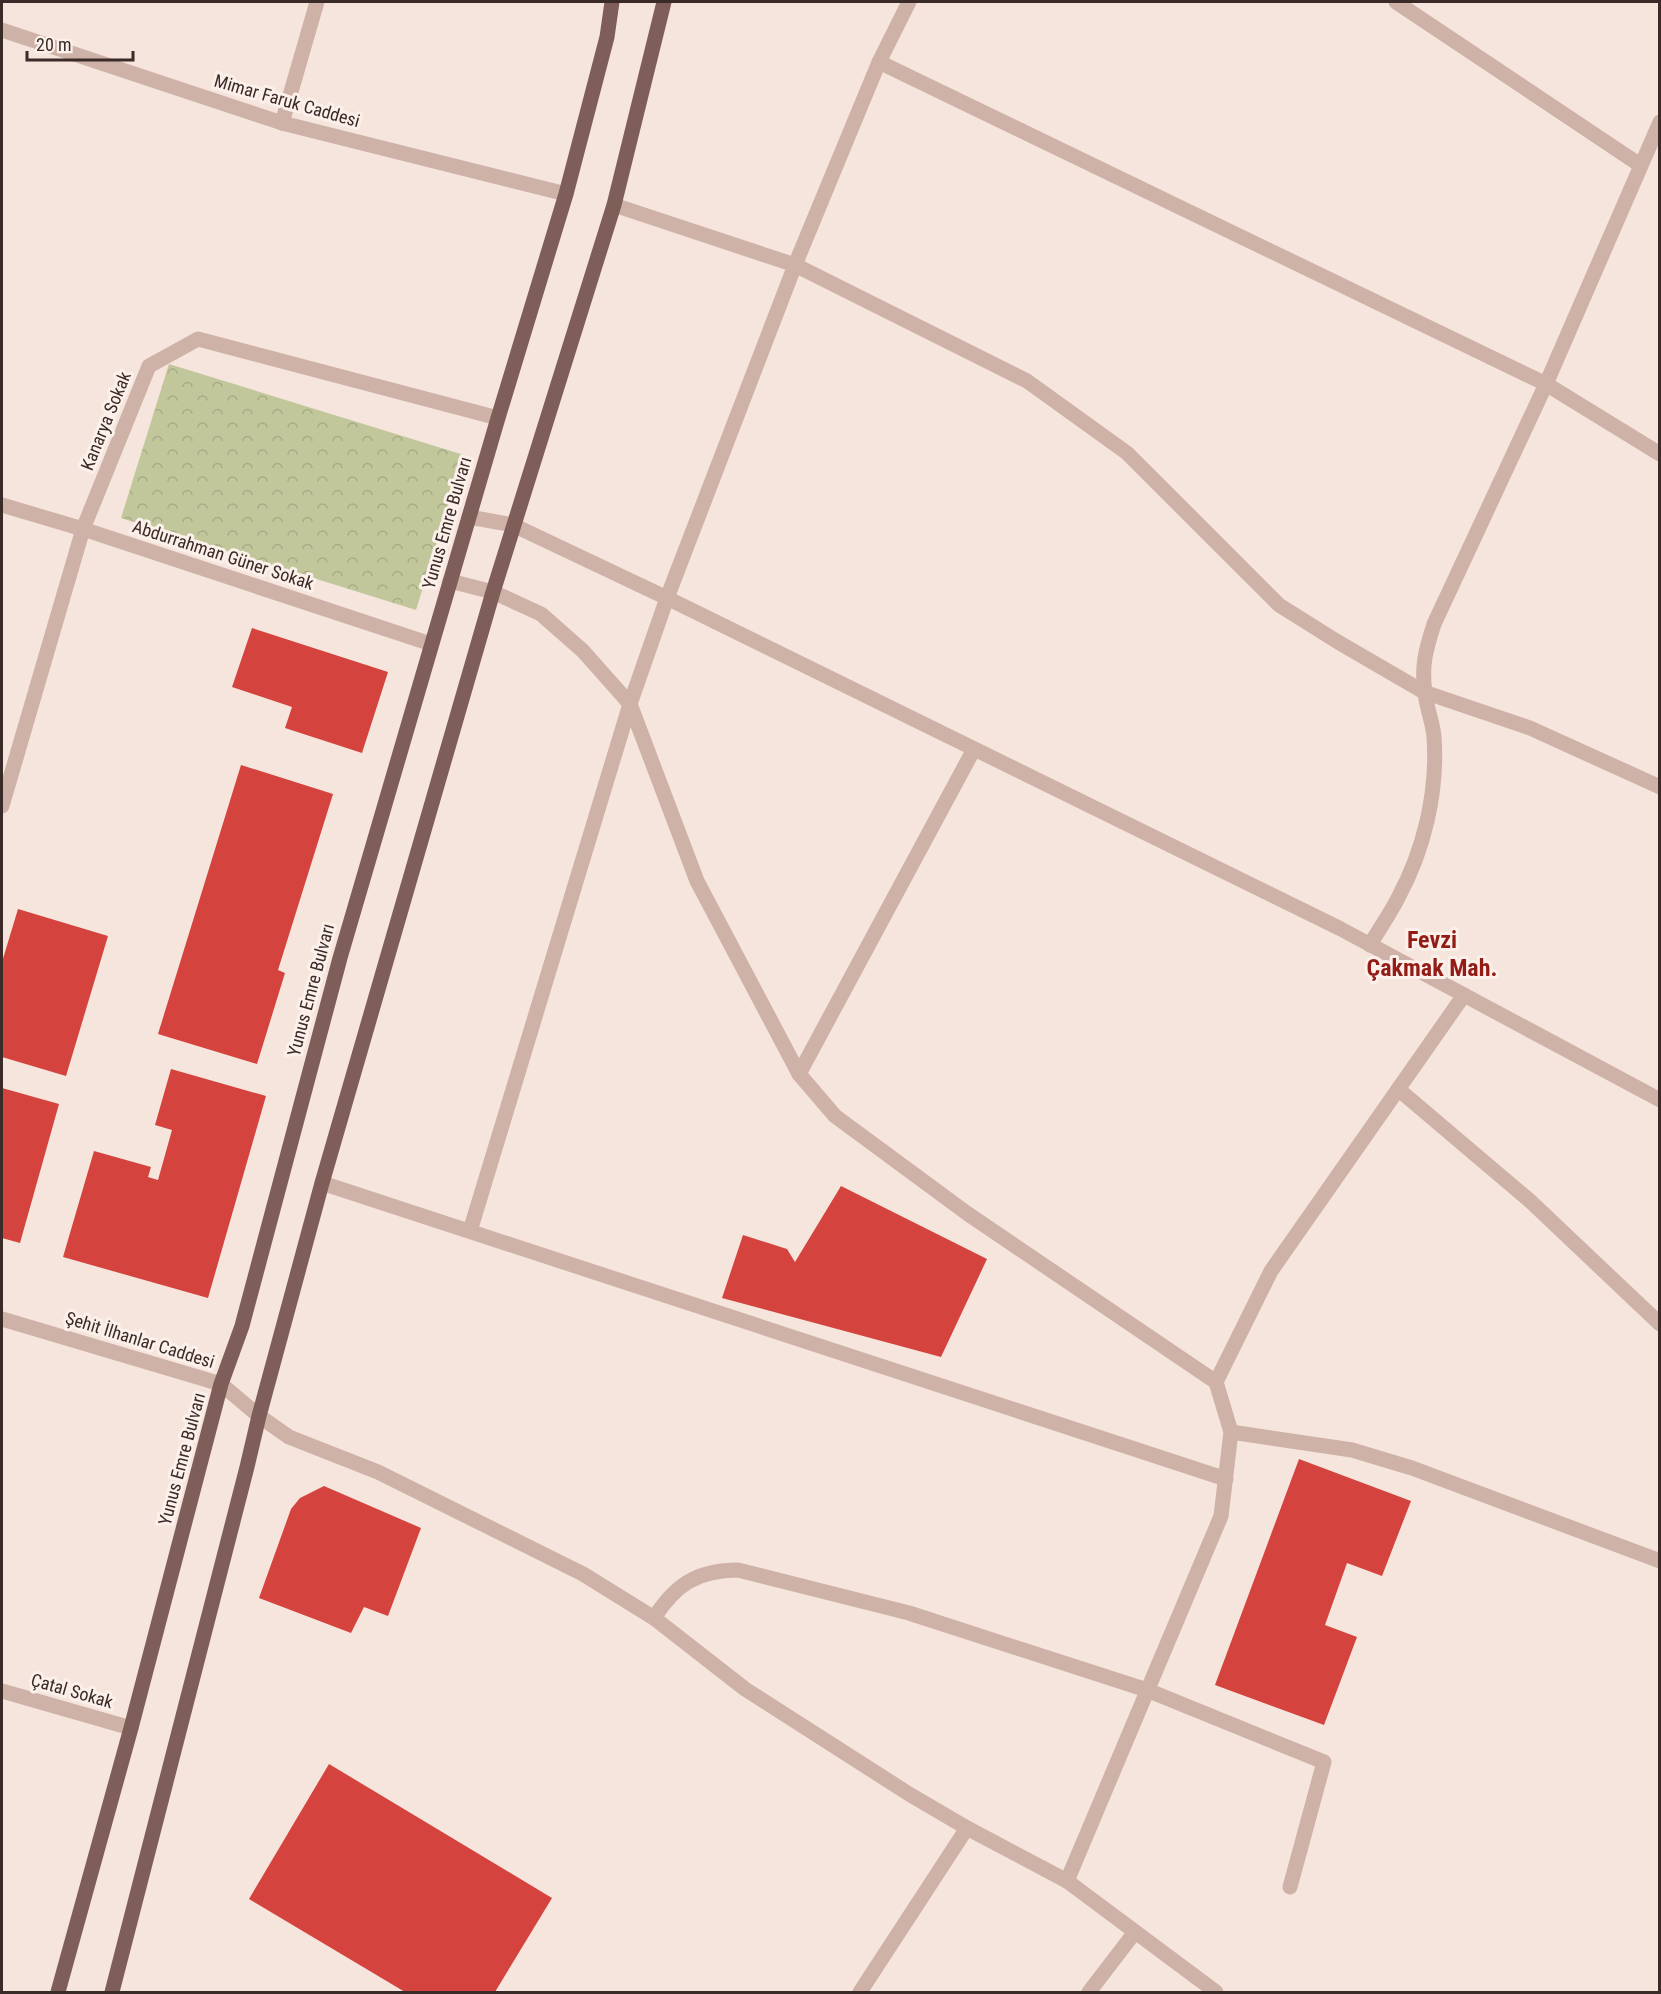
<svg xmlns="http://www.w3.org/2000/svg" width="1661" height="1994" viewBox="0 0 1661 1994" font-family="'Roboto Condensed',sans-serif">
  <defs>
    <pattern id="park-crowns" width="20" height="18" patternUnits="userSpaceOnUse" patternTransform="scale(1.5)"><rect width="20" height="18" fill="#c1c79b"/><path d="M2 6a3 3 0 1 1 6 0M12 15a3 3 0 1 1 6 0" fill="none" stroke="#a7ab86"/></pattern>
  </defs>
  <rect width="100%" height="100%" fill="#f5e5dd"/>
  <path fill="url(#park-crowns)" d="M169 364 464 455 416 610 121 518Z"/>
  <g fill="#d4433d">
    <path d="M252 628 388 672 362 753 285 728 292 707 232 687Z"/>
    <path d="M241 765 333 794 278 970 285 973 257 1064 158 1034Z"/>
    <path d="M18 909 108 936 66 1076 2 1057V962Z"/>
    <path d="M171 1069 266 1096 208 1298 63 1257 94 1151 151 1167 148 1177 158 1180 172 1130 155 1125Z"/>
    <path d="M2 1088 59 1104 20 1243 2 1238Z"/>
    <path d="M841 1186 987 1259 941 1357 722 1298 743 1235 787 1249 795 1262Z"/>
    <path d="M1299 1459 1411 1501 1382 1576 1347 1563 1325 1625 1357 1637 1324 1725 1215 1685Z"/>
    <path d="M324 1486 421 1528 388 1616 364 1607 351 1633 259 1598 291 1509 300 1498Z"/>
    <path d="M329 1764 552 1898 495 1992H405L249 1899Z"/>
  </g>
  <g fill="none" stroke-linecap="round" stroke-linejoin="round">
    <g stroke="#cfb2a7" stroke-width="15">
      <path d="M1396 2 1640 165"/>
      <path d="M2 30 282 123 566 194"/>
      <path d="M879 62 1546 384 1660 454"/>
      <path d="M282 123 317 2"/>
      <path d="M614 205 795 265 1027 381 1127 453 1279 605 1338 642 1424 692 1530 728 1660 787"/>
      <path d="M2 505 83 529 431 644"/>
      <path d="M469 517 513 525 667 598 1339 928 1660 1100"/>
      <path d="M450 581 493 592 541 614 583 651 630 704 697 881 799 1074 835 1116 968 1214 1216 1382"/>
      <path d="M2 806 83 529 149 366 198 339 498 418"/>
      <path d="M1370 945C1379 929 1390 914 1398 898 1424 850 1438 792 1434 737 1433 722 1426 707 1425 692 1421 666 1426 649 1434 624L1546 384 1660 122"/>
      <path d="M799 1074 974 749"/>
      <path d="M1398 1089 1529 1200 1660 1324"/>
      <path d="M322 1183 1226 1479"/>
      <path d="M470 1231 630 704 667 598 795 265 879 62 909 2"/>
      <path d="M2 1319 221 1384 259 1416 289 1437 378 1472 583 1574 654 1618 745 1689 909 1794 967 1828 1067 1881 1216 1992"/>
      <path d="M1231 1432 1352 1450 1412 1468 1660 1561"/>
      <path d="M654 1618C675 1585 697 1570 738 1570L909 1613 1147 1690 1324 1762 1290 1887"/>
      <path d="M2 1691 131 1728"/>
      <path d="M1067 1881 1221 1516 1231 1432 1216 1382 1271 1271 1464 995"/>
      <path d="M860 1992 967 1828"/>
      <path d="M1089 1992 1135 1932"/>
    </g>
    <g stroke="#7f5d58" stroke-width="15">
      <path d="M58 1992 131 1728 221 1384 242 1326 340 958 498 418 566 194 607 37 612 2"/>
      <path d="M112 1992 247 1467 259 1416 322 1183 493 592 614 205 664 2"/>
    </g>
  </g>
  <g text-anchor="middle" stroke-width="6" stroke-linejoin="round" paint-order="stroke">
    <g font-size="18" fill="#3b2b28" stroke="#fcf0eb">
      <text transform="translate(287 101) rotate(16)" y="6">Mimar Faruk Caddesi</text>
      <text transform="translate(106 421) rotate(-68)" y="6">Kanarya Sokak</text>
      <text transform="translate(447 523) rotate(-74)" y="6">Yunus Emre Bulvarı</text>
      <text transform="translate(223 555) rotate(18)" y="6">Abdurrahman Güner Sokak</text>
      <text transform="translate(311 990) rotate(-75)" y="6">Yunus Emre Bulvarı</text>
      <text transform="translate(140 1340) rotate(17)" y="6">Şehit İlhanlar Caddesi</text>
      <text transform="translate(182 1459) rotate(-75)" y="6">Yunus Emre Bulvarı</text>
      <text transform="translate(72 1691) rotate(16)" y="6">Çatal Sokak</text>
    </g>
    <g font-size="24" font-weight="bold" fill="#941c17" stroke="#fcf0eb">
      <text x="1432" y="948">Fevzi<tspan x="1432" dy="28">Çakmak Mah.</tspan></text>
    </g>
  </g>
  <rect width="1661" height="1994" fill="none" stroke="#3b2b28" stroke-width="6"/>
  <path d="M27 51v9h106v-9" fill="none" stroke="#3b2b28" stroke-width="3"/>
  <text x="36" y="51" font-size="18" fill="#3b2b28" stroke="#fcf0eb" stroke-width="4.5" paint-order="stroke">20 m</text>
</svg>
